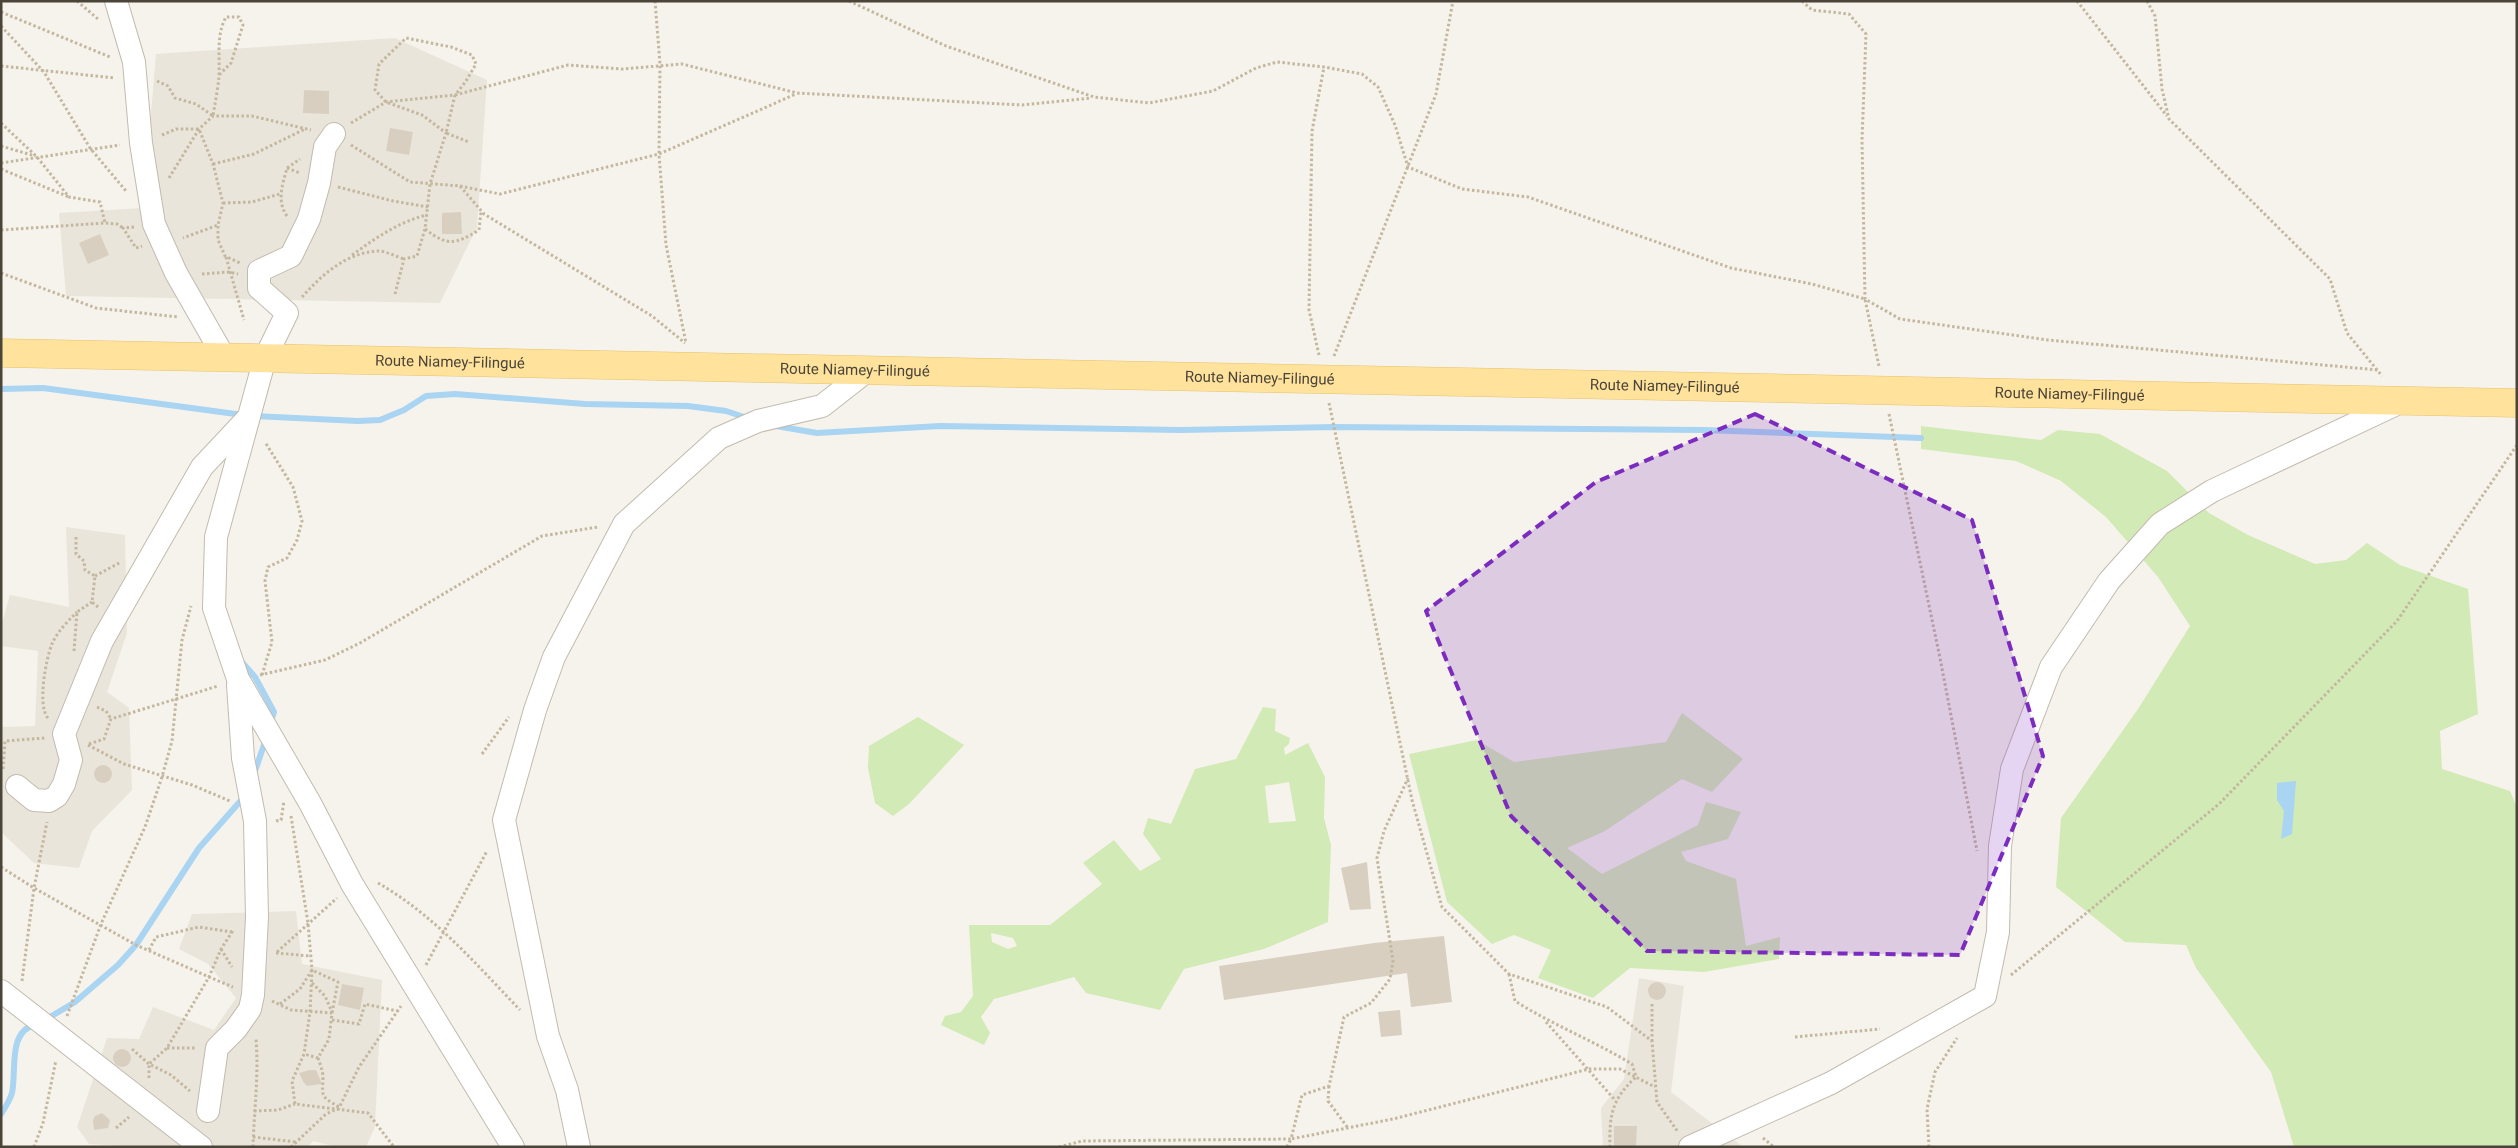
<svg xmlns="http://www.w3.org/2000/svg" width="2518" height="1148" viewBox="0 0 2518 1148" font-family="Roboto,sans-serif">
  <rect width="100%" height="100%" fill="#f6f3ec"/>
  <g fill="#eae5da">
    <path d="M395 38 487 80 477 227 440 303 66 296 59 213 143 208 156 54Z"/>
    <path d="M66 527 125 535 127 633 107 692 129 708 132 790 92 831 79 868 34 863 1 832V727L35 726 38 651 1 646V627L10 595 69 607Z"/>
    <path d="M296 911 302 964 382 980 375 1127 366 1147H337L313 1141 308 1147H137L89 1144 77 1127 107 1038 139 1039 153 1007 214 1030 236 998 208 964 179 949 192 914Z"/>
    <path d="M1639 978 1684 986 1671 1092 1743 1147H1603L1601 1108 1624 1079Z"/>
  </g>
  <g fill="#d2eab5" fill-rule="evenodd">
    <path d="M1921 426 2041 440 2058 430 2100 434 2167 471 2209 513 2248 535 2315 564 2346 560 2367 543 2400 565 2468 589 2478 714 2440 731 2442 769 2510 791 2517 808V1147H2294L2271 1072 2196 968 2186 945 2125 942 2056 887 2061 818 2138 709 2190 626 2158 577 2106 517 2061 481 2016 461 1921 449Z"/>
    <path d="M1263 707 1276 709 1275 731 1290 738 1289 744 1284 748 1285 755 1308 743 1325 777 1324 818 1331 845 1328 922 1264 949 1184 969 1160 1010 1086 993 1074 977 994 999 981 1017 990 1033 984 1045 941 1025 945 1016 961 1012 973 996 969 925H1050L1102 884 1083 863 1114 840 1140 871 1161 859 1143 834 1148 818 1171 824 1195 769 1236 759ZM1289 782 1296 821 1269 823 1265 786ZM991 933 1013 938 1017 946 1008 949 992 942Z"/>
    <path d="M1682 713 1743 759 1712 792 1682 779 1605 831 1567 848 1602 874 1698 825 1706 802 1741 812 1728 839 1681 852 1686 861 1736 879 1746 946 1780 937 1779 959 1704 972 1630 968 1593 998 1538 978 1551 950 1514 935 1492 944 1447 902 1409 754 1477 740 1514 762 1666 742Z"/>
    <path d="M918 717 964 745 909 804 893 816 875 803 868 768 869 746Z"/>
  </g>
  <path fill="#a9d4f2" d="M2296 781 2292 834 2281 839 2284 811 2277 800V783Z"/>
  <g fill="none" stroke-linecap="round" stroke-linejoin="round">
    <g stroke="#a9d4f2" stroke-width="6">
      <path d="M1 389 43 388 243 415"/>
      <path d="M253 416 358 421 380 420 404 410 426 396 455 394 585 404 688 406 726 411 747 418"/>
      <path d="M776 426 817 433 940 426 1180 430 1334 427 1704 430 1921 438"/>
      <path d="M240 660 255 677 274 712 270 724"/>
      <path d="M254 774 266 739"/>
      <path d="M45 1020 75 1002 118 965 136 945 199 848 244 797"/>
      <path d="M1 1114C5 1108 10 1100 12 1093 17 1069 7 1032 36 1024"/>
    </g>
  </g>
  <g fill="#d8cfc1">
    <path d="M304 90 329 91V114L303 113Z"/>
    <path d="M390 128 413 132 409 155 386 151Z"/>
    <path d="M461 212 462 234H442V213Z"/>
    <path d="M100 234 109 255 88 264 79 243Z"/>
    <circle cx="103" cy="774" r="9"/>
    <path d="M1367 862 1371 909 1350 910 1341 868Z"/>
    <path d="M1444 936 1452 1002 1411 1007 1407 973 1224 1000 1219 966 1374 943Z"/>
    <circle cx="1657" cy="991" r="9"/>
    <path d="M342 984 364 988 360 1010 338 1005Z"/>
    <path d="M1400 1010 1402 1035 1381 1037 1378 1012Z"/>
    <circle cx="122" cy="1058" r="9"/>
    <path d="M310 1070H316L322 1084 307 1086 304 1083 299 1073Z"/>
    <path d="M102 1113 110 1120 108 1128 94 1130 93 1120 95 1116Z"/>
    <path d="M1614 1126H1637L1636 1147H1614Z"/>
  </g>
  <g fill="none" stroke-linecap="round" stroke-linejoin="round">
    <g stroke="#c2bbae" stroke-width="24">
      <g id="minor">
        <path d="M116 1 134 62 141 143 154 224 176 273 224 357"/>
        <path d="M334 134 325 147 319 183 309 219 291 256 259 271V288L287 313 265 358 216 537 214 608 238 679 310 803 352 884 513 1147"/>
        <path d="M17 786 34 800 49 801 57 796 64 784 71 760 64 734 102 641 202 467 247 419"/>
        <path d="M1 991 201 1147"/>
        <path d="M208 1111 217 1048 236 1029 250 1009 253 995 257 917 255 821 243 758 238 685"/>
        <path d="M579 1147 567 1090 548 1036 504 820 535 710 554 657 624 524 719 438 758 421 822 406 868 370"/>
        <path d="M1690 1147 1831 1083 1985 996 1998 932 2000 846 2012 769 2051 667 2109 581 2160 524 2212 491 2403 401"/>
      </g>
    </g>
    <g stroke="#e6c16a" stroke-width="29">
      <g id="primary">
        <path id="s1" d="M1 353 2517 403"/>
      </g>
    </g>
    <g stroke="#c4b79f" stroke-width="3" stroke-dasharray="2.5 2.5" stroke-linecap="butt">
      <path d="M77 1 98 19"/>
      <path d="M655 1 660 64 659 154 666 245 686 343"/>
      <path d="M849 1 946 46 1094 97 1149 103 1213 91 1256 68 1277 62 1324 67 1362 74 1378 87 1395 125 1408 167 1462 189 1528 197 1731 268 1812 284 1865 299 1879 366"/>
      <path d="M1802 1 1812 10 1849 14 1866 34 1862 140 1865 299 1900 319 2048 340 2378 370"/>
      <path d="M2077 1 2167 116"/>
      <path d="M2147 1 2155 16 2162 89 2169 119 2330 279 2347 333 2382 376"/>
      <path d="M1 12 110 57"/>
      <path d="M1 26 44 72 90 148 126 191"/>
      <path d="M1 66 115 78"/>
      <path d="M157 81 168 86 175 98 196 104 213 116C215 103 218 89 219 76 220 56 216 35 226 17H239L243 25 231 63 219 75"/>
      <path d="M455 95 568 65 622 69 682 64 797 93 1022 105 1091 98"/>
      <path d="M1 123 37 157 69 197 100 202 105 223"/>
      <path d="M351 123 386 102 455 95 446 133 469 142"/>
      <path d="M162 135 176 129H199L213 164 223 203 218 225 183 238"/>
      <path d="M351 145 410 182 460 186 484 214 652 316 685 343"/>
      <path d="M1 146 35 156"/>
      <path d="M1 163 120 145"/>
      <path d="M213 164 254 154 305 129"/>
      <path d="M287 168 300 173"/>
      <path d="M1 169 69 197"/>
      <path d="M169 178 199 129 213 116H252L311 130"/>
      <path d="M460 186 500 194 659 154 796 94"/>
      <path d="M338 187 393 201 428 207"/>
      <path d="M223 203 252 202 280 194"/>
      <path d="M287 216C276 201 283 183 287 168L300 159"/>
      <path d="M218 226V240L225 256 240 263"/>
      <path d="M134 227 123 228 136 248 142 246"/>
      <path d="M425 229C447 246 455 245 479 230L481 212"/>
      <path d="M1 230 105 223 117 224 123 228"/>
      <path d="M352 255C376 238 398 222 427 215"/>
      <path d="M226 257 244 320"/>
      <path d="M1 273 96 308 178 317"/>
      <path d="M202 274 229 272 238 274"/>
      <path d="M395 294 404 259 417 256 425 229 430 184 446 133 422 115 386 102 375 90 379 64 406 38 451 47 472 55 476 64 466 81 456 94"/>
      <path d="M302 297C322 275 345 253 378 251 386 251 397 257 404 259"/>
      <path d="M1319 355 1309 310 1312 131 1324 67"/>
      <path d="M1334 356 1436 94 1453 1"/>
      <path d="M1329 403 1412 800 1442 907 1509 974 1607 1007 1652 1041 1657 1102 1678 1132"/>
      <path d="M1889 414 1940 658 1977 851"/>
      <path d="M76 537V554L84 561 85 570 95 576 92 602 98 607"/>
      <path d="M95 576 121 562"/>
      <path d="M74 651 77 612 92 602"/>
      <path d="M260 675 325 660 360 643 542 536 598 527"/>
      <path d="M262 675 272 642 265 581 268 567 287 558 297 540 302 521 293 487 265 442"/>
      <path d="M97 707 106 711 111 719"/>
      <path d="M48 718C37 706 46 658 52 644 57 632 68 621 77 612"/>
      <path d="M89 744 104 739 111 719 218 686"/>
      <path d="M88 745 124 764 192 785 230 801"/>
      <path d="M482 754 509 717"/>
      <path d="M3 769 5 741 45 738"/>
      <path d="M291 816 308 923 312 970 310 1012 304 1054 292 1081 295 1104 368 1113 394 1147"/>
      <path d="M276 821 281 820 284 801"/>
      <path d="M1 867 34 888 136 945 209 977 221 949 234 929"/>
      <path d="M378 883C434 915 476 964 520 1010"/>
      <path d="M221 949 232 967"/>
      <path d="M149 950 156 937 199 927 232 932"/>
      <path d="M277 952 337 898"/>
      <path d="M276 953 310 956"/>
      <path d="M426 965 487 851"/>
      <path d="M1509 974 1515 1001C1553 1025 1594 1041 1632 1064L1636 1077C1612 1099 1609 1115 1610 1147"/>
      <path d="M2011 975 2219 804 2397 621 2517 445"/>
      <path d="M22 981 34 888 47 822"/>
      <path d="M312 983 325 996 332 1012"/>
      <path d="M272 1001 291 1010 332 1013 329 1039 318 1058 304 1054"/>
      <path d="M280 1004 300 989 312 970 338 982 332 1013"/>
      <path d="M1652 1004V1041"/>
      <path d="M67 1016 101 924 145 827 162 777 172 741 182 640 191 606"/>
      <path d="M332 1020 359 1024 365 1004 397 1011"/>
      <path d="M1546 1022 1615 1100"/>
      <path d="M1795 1037 1880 1029"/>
      <path d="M167 1048H196"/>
      <path d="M132 1049 149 1064 171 1075 190 1091"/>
      <path d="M318 1058C320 1064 323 1071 323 1078 322 1098 321 1096 339 1107"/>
      <path d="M149 1078V1064L167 1048 209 977 233 987"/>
      <path d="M1329 1086 1328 1101 1348 1128"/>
      <path d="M254 1111 278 1110 295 1104"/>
      <path d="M116 1128 129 1117"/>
      <path d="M253 1137 296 1142"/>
      <path d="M1763 1138 1774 1147"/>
      <path d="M34 1147 43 1123 56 1060"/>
      <path d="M253 1147C254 1110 259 1075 256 1039"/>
      <path d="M291 1147 326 1114 339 1108 359 1067 401 1006"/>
      <path d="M1059 1147 1082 1141 1291 1139 1302 1095 1329 1086 1344 1017 1371 1003 1390 979 1393 961 1377 858 1384 831 1408 778"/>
      <path d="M1287 1147 1291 1139 1393 1119 1589 1069H1620L1655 1087"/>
      <path d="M1929 1147 1927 1109 1935 1072 1957 1038"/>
    </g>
    <use href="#minor" stroke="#fff" stroke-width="22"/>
    <use href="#primary" stroke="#ffe39c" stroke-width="28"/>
  </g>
  <path fill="#7b2cbf" fill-opacity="0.2" stroke="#7b2cbf" stroke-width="4" stroke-dasharray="10 6" stroke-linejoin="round" d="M1755 414 1972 520 2043 756 1960 955 1647 951 1511 816 1426 611 1596 482Z"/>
  <g text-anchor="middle" stroke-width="5" stroke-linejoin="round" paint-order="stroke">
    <g font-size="15" fill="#4b4439" stroke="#fff">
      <text dy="5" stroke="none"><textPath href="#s1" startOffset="449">Route Niamey-Filingué</textPath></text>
      <text dy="5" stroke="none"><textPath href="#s1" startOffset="854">Route Niamey-Filingué</textPath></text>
      <text dy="5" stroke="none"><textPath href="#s1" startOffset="1259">Route Niamey-Filingué</textPath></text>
      <text dy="5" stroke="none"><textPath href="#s1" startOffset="1664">Route Niamey-Filingué</textPath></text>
      <text dy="5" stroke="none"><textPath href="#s1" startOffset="2069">Route Niamey-Filingué</textPath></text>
    </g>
  </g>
  <rect width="2518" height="1148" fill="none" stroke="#4b4439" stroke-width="5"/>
</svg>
